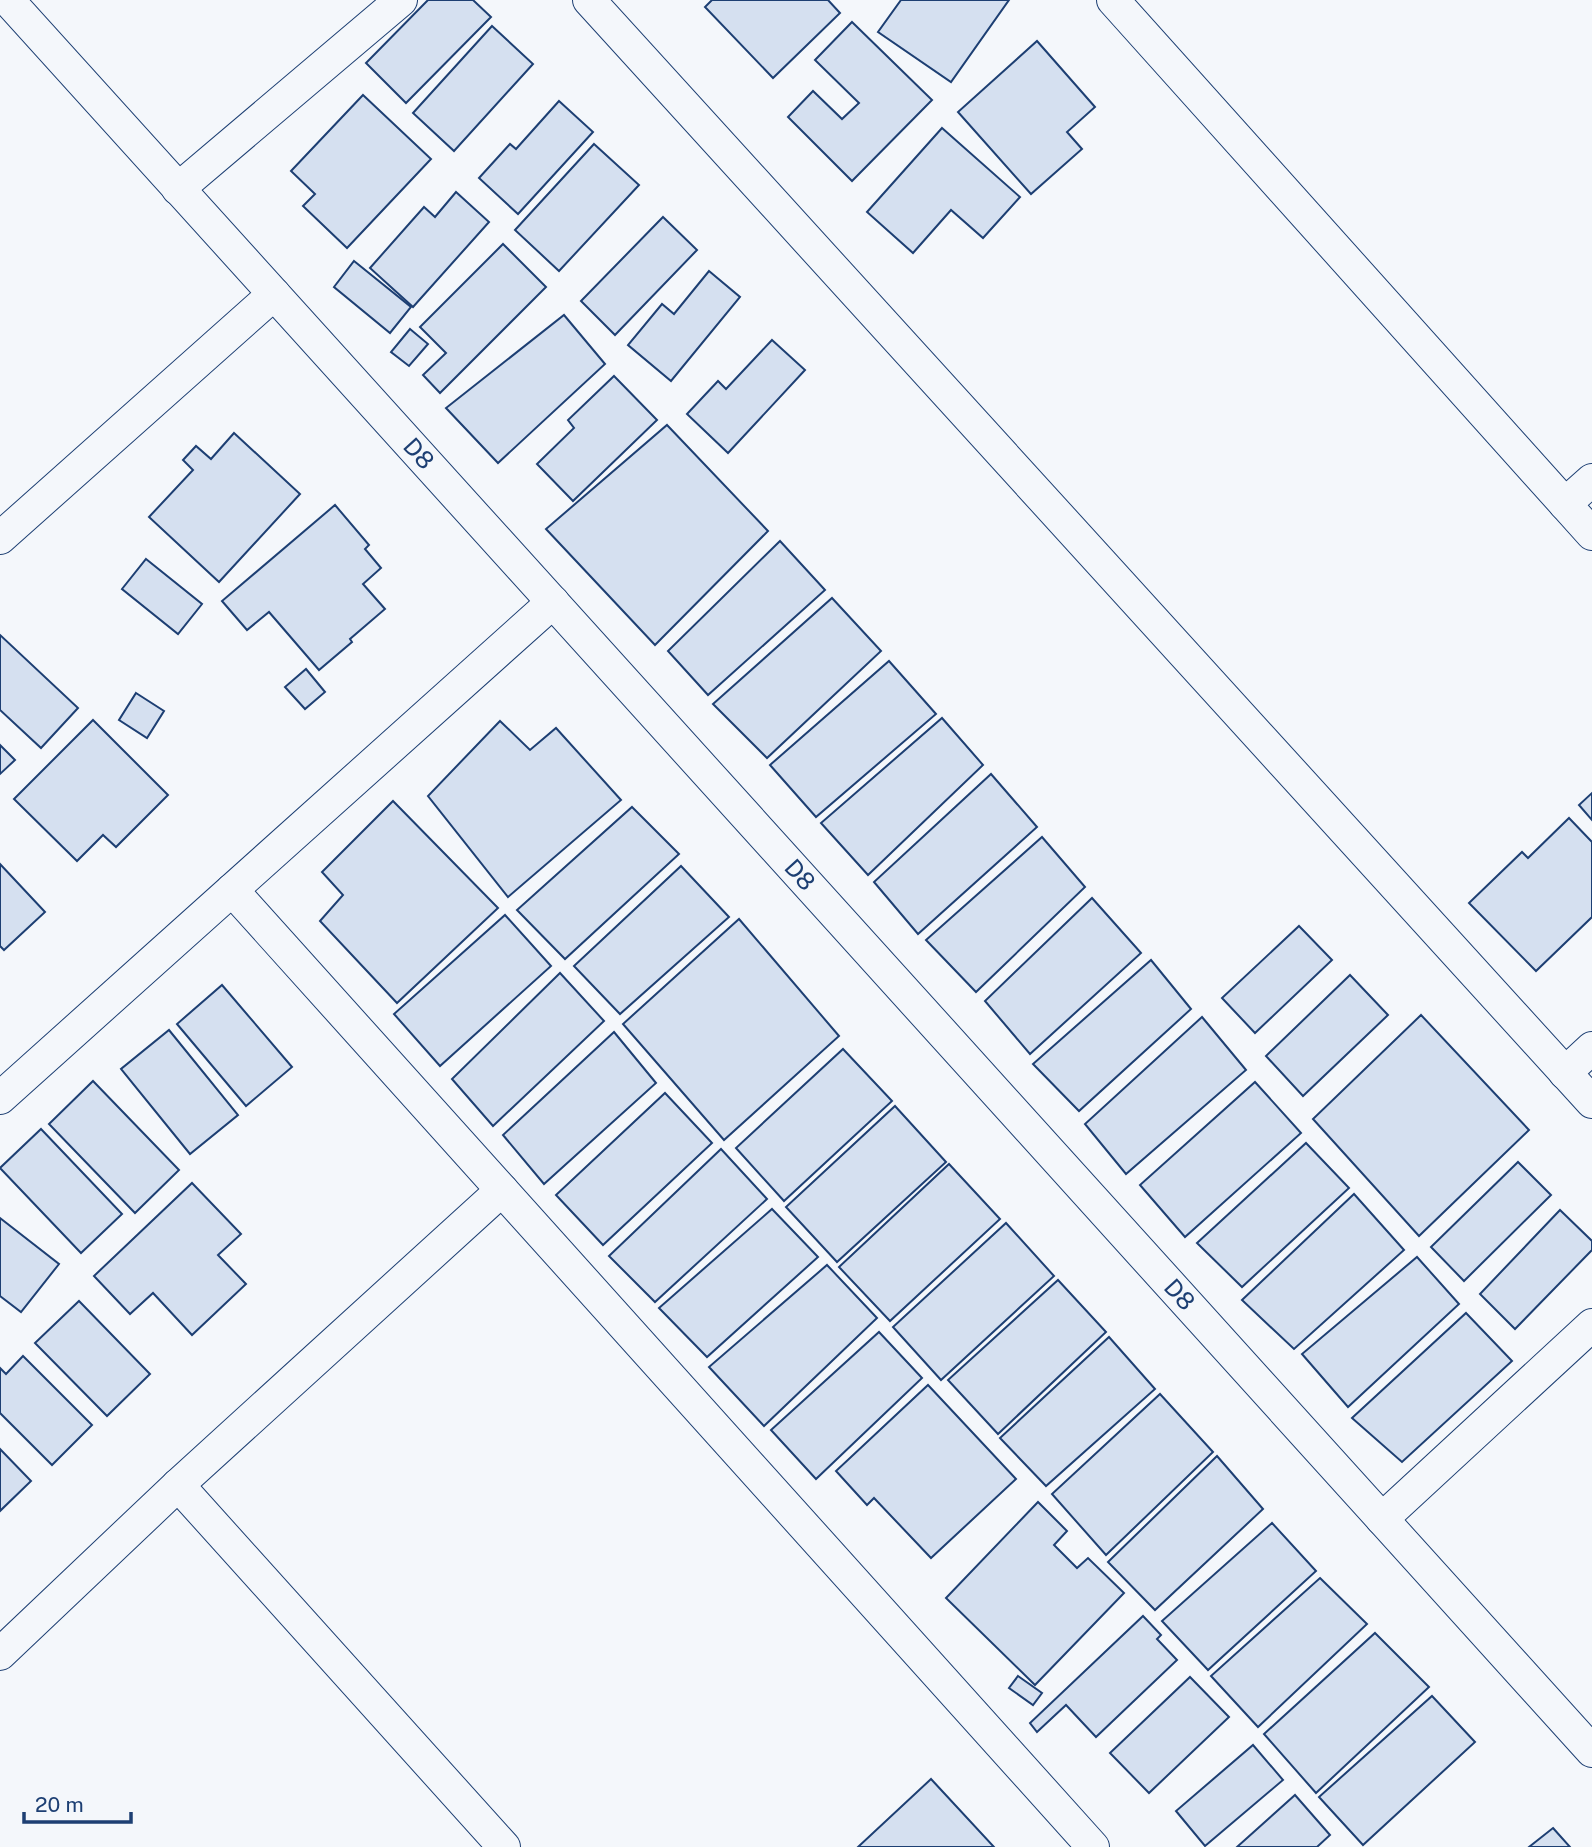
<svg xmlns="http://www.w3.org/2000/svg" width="1592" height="1847" viewBox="0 0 1592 1847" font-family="'Public Sans',sans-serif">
  <rect width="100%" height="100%" fill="#f4f7fb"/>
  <g fill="#d5e0f0" stroke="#1d3f73" stroke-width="2">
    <path d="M428 0H473L491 17 406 103 366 63Z"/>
    <path d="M712 0H828L840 13 773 78 705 7Z"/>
    <path d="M901 0H1009L951 82 878 32Z"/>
    <path d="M852 22 932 100 852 181 788 117 813 91 842 119 859 103 815 60Z"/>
    <path d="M492 26 533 64 454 151 413 113Z"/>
    <path d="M1037 41 1095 107 1067 132 1082 149 1031 194 958 112Z"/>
    <path d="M363 95 431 159 347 248 303 206 315 194 291 171Z"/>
    <path d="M559 101 593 132 518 214 479 178 510 144 516 149Z"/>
    <path d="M942 128 1020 197 983 238 951 210 913 253 867 212Z"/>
    <path d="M594 144 639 185 559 271 515 230Z"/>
    <path d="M456 192 489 222 413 307 370 268 424 207 435 217Z"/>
    <path d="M663 217 697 250 615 335 581 301Z"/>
    <path d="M503 244 546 287 440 393 423 375 446 353 420 327Z"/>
    <path d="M354 261 411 307 390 333 334 287Z"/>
    <path d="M709 271 740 297 671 381 628 345 662 304 674 314Z"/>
    <path d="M564 315 605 364 498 463 446 408Z"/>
    <path d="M410 329 428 344 409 366 391 352Z"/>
    <path d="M772 340 805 370 728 453 687 414 718 381 726 389Z"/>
    <path d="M614 376 657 420 573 501 537 464 574 428 568 420Z"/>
    <path d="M667 425 768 531 655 645 546 529Z"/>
    <path d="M234 433 300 494 219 582 149 517 193 470 183 460 196 446 211 459Z"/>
    <path d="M335 505 369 545 365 549 381 568 363 584 385 609 350 639 352 642 319 670 269 612 247 630 222 601Z"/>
    <path d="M780 541 825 590 708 695 668 651Z"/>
    <path d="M146 559 202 604 178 634 122 589Z"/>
    <path d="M832 598 881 651 767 758 713 704Z"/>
    <path d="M0 635 78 708 41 748 0 710Z"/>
    <path d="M889 661 936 714 816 817 770 765Z"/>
    <path d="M306 669 325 692 305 709 285 687Z"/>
    <path d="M136 693 164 711 147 738 119 720Z"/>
    <path d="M942 718 983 765 868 875 821 823Z"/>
    <path d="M93 720 168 795 116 847 103 835 77 861 14 799Z"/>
    <path d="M500 721 530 750 556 728 621 800 508 897 428 796Z"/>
    <path d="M0 745 15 760 0 774Z"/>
    <path d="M991 774 1037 827 918 934 874 882Z"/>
    <path d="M1592 793V820L1579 805Z"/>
    <path d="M393 801 498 908 397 1003 320 921 343 895 322 872Z"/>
    <path d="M632 807 679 854 565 959 517 910Z"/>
    <path d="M1569 818 1592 842V917L1536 971 1469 903 1522 852 1528 858Z"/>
    <path d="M1042 837 1085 887 976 992 926 940Z"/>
    <path d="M0 864 45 912 4 950 0 946Z"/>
    <path d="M681 866 729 917 620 1014 574 966Z"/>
    <path d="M1092 898 1141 953 1030 1054 985 1001Z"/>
    <path d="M505 915 551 966 440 1066 394 1014Z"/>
    <path d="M739 919 839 1036 724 1140 623 1024Z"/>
    <path d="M1299 926 1332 960 1255 1033 1222 998Z"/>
    <path d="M1151 960 1191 1009 1079 1111 1033 1064Z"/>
    <path d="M560 973 604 1021 493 1126 452 1079Z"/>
    <path d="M1350 975 1388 1015 1303 1096 1266 1056Z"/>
    <path d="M222 985 292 1067 246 1106 177 1024Z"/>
    <path d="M1421 1015 1529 1130 1419 1236 1313 1119Z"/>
    <path d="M1202 1017 1246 1070 1126 1174 1085 1124Z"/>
    <path d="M169 1030 238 1115 190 1154 121 1069Z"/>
    <path d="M614 1032 656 1083 544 1184 503 1135Z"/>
    <path d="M843 1049 892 1101 784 1201 736 1148Z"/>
    <path d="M93 1081 179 1170 135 1213 49 1124Z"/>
    <path d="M1255 1082 1301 1133 1185 1237 1140 1185Z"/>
    <path d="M665 1093 712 1143 603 1245 556 1195Z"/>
    <path d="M895 1106 946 1162 837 1262 786 1207Z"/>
    <path d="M41 1129 122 1214 81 1253 0 1168Z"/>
    <path d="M1306 1143 1349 1188 1242 1287 1197 1243Z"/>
    <path d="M721 1149 767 1199 655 1302 609 1256Z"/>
    <path d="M1518 1162 1551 1195 1464 1281 1431 1247Z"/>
    <path d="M949 1164 1000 1219 890 1321 839 1267Z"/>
    <path d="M192 1183 241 1234 218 1255 246 1284 192 1335 153 1293 130 1314 94 1276Z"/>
    <path d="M1354 1194 1404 1250 1294 1349 1242 1300Z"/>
    <path d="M772 1209 818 1257 707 1357 659 1308Z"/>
    <path d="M1560 1210 1592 1241V1250L1515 1329 1480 1294Z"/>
    <path d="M0 1218 59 1264 21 1312 0 1296Z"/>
    <path d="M1006 1223 1054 1276 941 1380 893 1327Z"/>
    <path d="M1417 1257 1459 1304 1348 1407 1302 1354Z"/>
    <path d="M827 1265 877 1318 764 1426 709 1367Z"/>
    <path d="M1058 1280 1106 1332 998 1434 948 1380Z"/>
    <path d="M79 1301 150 1374 107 1416 35 1343Z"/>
    <path d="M1466 1313 1512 1361 1402 1462 1352 1418Z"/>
    <path d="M879 1332 922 1378 816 1479 771 1430Z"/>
    <path d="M1109 1337 1155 1389 1046 1486 1000 1438Z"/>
    <path d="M23 1356 92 1425 52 1465 0 1413V1368L6 1374Z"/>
    <path d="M928 1385 1016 1479 931 1558 874 1498 867 1505 836 1471Z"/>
    <path d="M1160 1394 1213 1452 1106 1555 1052 1494Z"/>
    <path d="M0 1449 31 1481 0 1511Z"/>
    <path d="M1217 1456 1263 1509 1155 1610 1108 1562Z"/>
    <path d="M1038 1502 1067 1531 1054 1545 1077 1568 1088 1558 1124 1593 1035 1685 946 1598Z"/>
    <path d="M1272 1523 1316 1571 1208 1670 1162 1621Z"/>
    <path d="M1320 1578 1367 1624 1258 1727 1211 1676Z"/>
    <path d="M1143 1616 1161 1635 1157 1639 1177 1660 1096 1737 1066 1705 1037 1732 1030 1723Z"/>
    <path d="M1375 1633 1429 1687 1316 1793 1264 1734Z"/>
    <path d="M1018 1676 1042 1693 1033 1705 1009 1688Z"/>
    <path d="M1190 1677 1229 1717 1149 1793 1110 1753Z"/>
    <path d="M1432 1696 1475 1742 1363 1845 1319 1797Z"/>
    <path d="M1253 1745 1283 1780 1205 1846 1176 1811Z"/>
    <path d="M931 1779 994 1847H858Z"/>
    <path d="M1295 1795 1330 1835 1317 1847H1237Z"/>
    <path d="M1553 1828 1570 1847H1529Z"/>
  </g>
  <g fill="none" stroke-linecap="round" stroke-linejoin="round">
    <g stroke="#1d3f73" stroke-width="34">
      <g id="street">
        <path id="s1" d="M8 0 1592 1751"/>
        <path d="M589 0 1592 1102"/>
        <path d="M1113 0 1592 534"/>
        <path d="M178 189 401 0"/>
        <path d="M1565 504 1592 480"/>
        <path d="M0 538 274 294"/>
        <path d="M232 890 1093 1847"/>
        <path d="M1565 1073 1592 1048"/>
        <path d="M0 1098 553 602"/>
        <path d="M178 1485 504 1847"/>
        <path d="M1382 1519 1592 1325"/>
        <path d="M0 1654 178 1485 502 1190"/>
      </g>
    </g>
    <use href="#street" stroke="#f4f7fb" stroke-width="32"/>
  </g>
  <g text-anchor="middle" stroke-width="5" stroke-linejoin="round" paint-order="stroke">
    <g font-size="24" fill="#1d3f73" stroke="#f4f7fb">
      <text dy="8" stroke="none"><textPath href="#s1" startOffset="612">D8</textPath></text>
      <text dy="8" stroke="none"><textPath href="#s1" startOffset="1180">D8</textPath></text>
      <text dy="8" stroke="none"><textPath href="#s1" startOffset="1746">D8</textPath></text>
    </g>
  </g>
  <path d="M24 1812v10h107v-10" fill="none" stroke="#1d3f73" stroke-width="3.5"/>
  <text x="35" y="1812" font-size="21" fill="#1d3f73" stroke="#f4f7fb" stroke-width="5" paint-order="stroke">20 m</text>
</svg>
